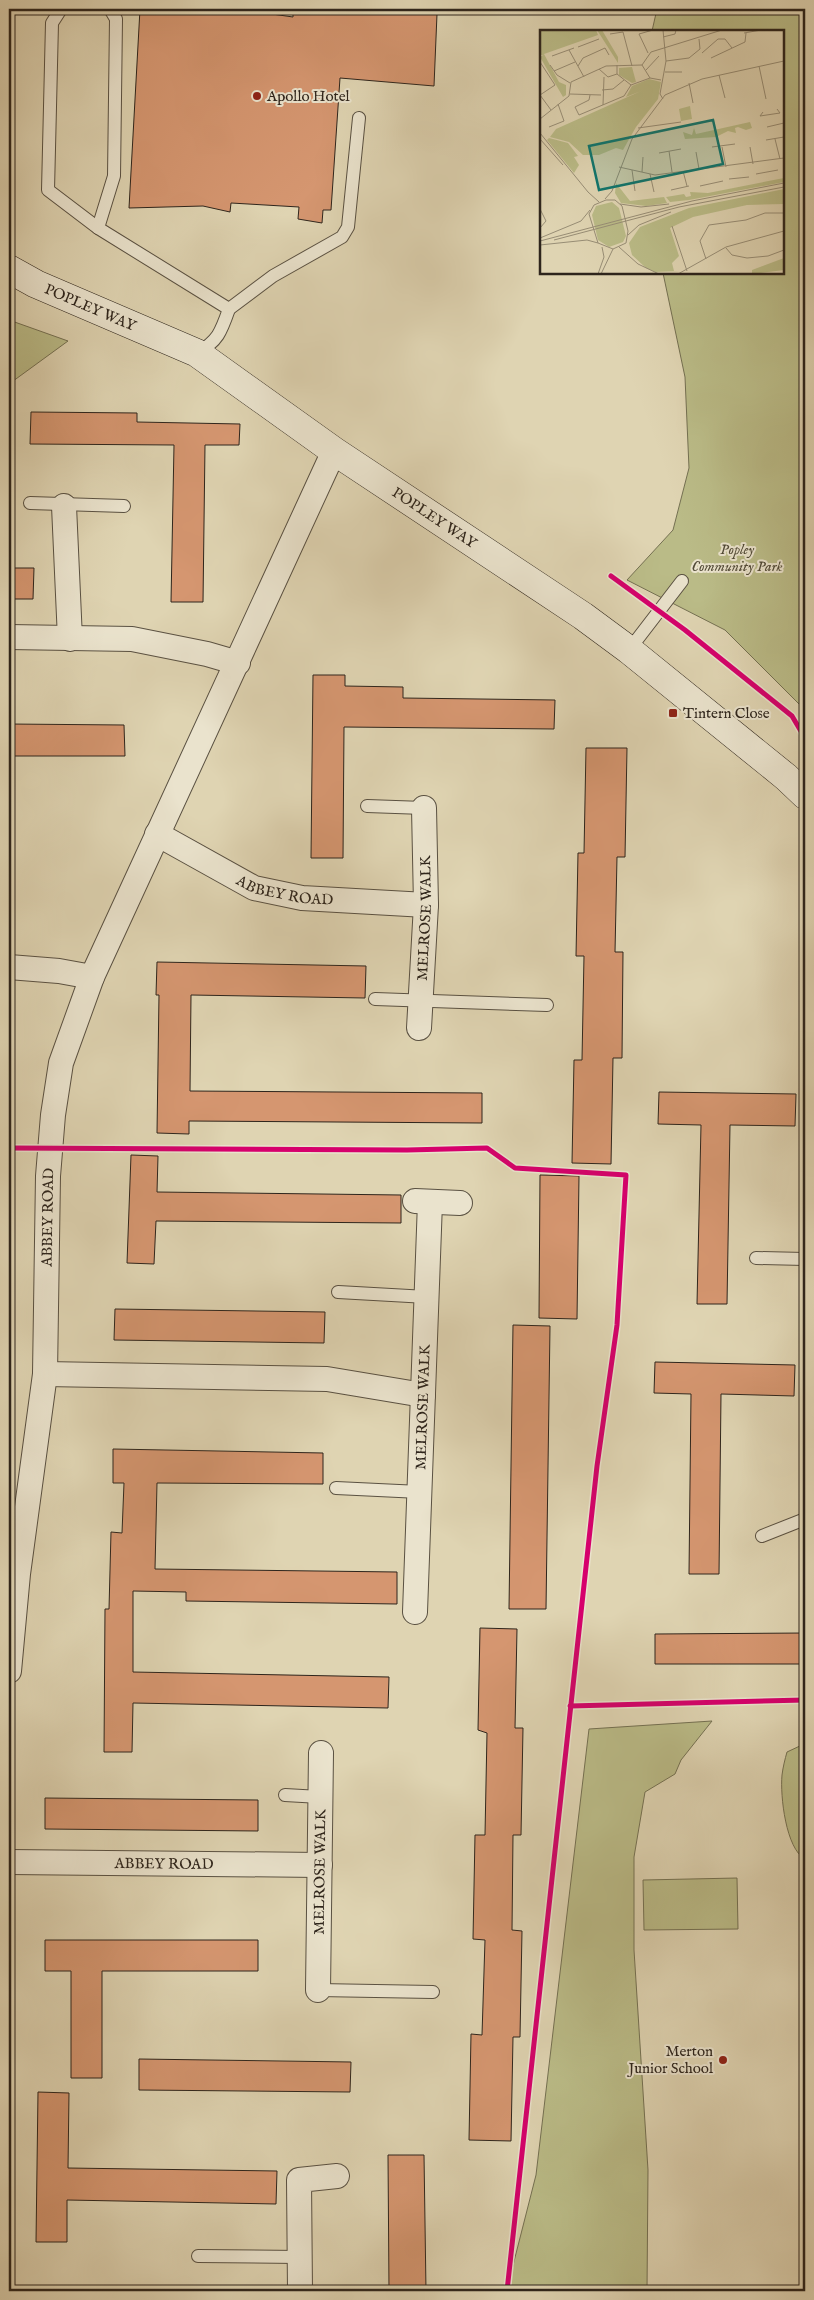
<svg xmlns="http://www.w3.org/2000/svg" width="814" height="2300" viewBox="0 0 814 2300" font-family="'IM FELL English',serif">
  <rect width="100%" height="100%" fill="#dfd4b2"/>
  <filter id="stains"><feTurbulence type="fractalNoise" baseFrequency=".004" numOctaves="4"/><feColorMatrix values="0 0 0 0 .2 0 0 0 0 .09 0 0 0 0 .02 0 0 0 .5 -.17"/></filter>
  <radialGradient id="worn" r=".72"><stop offset=".6" stop-color="#630" stop-opacity="0"/><stop offset="1" stop-color="#630" stop-opacity=".3"/></radialGradient>
  <g fill="#babb87" stroke="#747052">
    <path d="M657 9H805V710L725 630 627 580 673 530 689 468 685 377 663 273 783 272V31H652Z"/>
    <path d="M9 320 68 341 9 384Z"/>
    <path d="M712 1721 681 1760 675 1774 645 1792 634 1857V1950L648 2170 647 2291H510L508 2285 536 2175 589 1729Z"/>
    <path d="M802 1745H805V1859C786 1849 780 1796 782 1775 783 1767 785 1759 787 1752Z"/>
    <path d="M737 1878 738 1929 644 1930 643 1880Z"/>
  </g>
  <g fill="#d59670" stroke="#2e251c">
    <path d="M140 9H237L293 17V9H333V13L437 14 434 86 340 78 331 210H323L322 223 298 219 299 207 231 203 230 212 203 206 129 208Z"/>
    <path d="M31 412 137 413V422L240 424 239 445H205L203 602H171L174 445 30 444Z"/>
    <path d="M9 568H34L33 599H9Z"/>
    <path d="M313 675H345V686L403 687V698L555 700 554 729 344 727 343 858H311Z"/>
    <path d="M9 724 124 725 125 756H9Z"/>
    <path d="M586 748H627L625 857H617L615 952H623L622 1058H613L611 1164 572 1163 574 1060H582L584 956H576L578 853H584Z"/>
    <path d="M157 962 366 966 365 998 191 995 190 1091 482 1093V1123L189 1121V1134L157 1133 159 995H156Z"/>
    <path d="M659 1092 796 1094 795 1126 730 1125 727 1304H697L701 1125 658 1124Z"/>
    <path d="M131 1155 158 1156 157 1192 401 1195V1223L156 1221 154 1264 127 1263Z"/>
    <path d="M540 1175 579 1176 577 1319 539 1318Z"/>
    <path d="M115 1309 325 1312 324 1343 114 1340Z"/>
    <path d="M513 1325 550 1326 546 1609H509Z"/>
    <path d="M655 1362 795 1365 794 1396 721 1394 719 1574H689L691 1394 654 1393Z"/>
    <path d="M113 1449 323 1453V1484L157 1483 155 1569 397 1572V1604L186 1601V1592L133 1591V1672L389 1677 388 1708 133 1703 132 1752H104L105 1609H109L111 1532 122 1533 124 1483H113Z"/>
    <path d="M480 1628 517 1629 515 1728H523L521 1835H513L512 1930 522 1931 520 2037H513L511 2141 469 2140 471 2034 482 2035 485 1940 473 1939 475 1835H485L487 1733 478 1730Z"/>
    <path d="M805 1633V1664H655V1634Z"/>
    <path d="M45 1798 258 1800V1831L45 1829Z"/>
    <path d="M45 1940H258V1971H102V2078H71V1971H45Z"/>
    <path d="M139 2059 351 2062 350 2092 139 2090Z"/>
    <path d="M38 2092 69 2093 68 2168 277 2171 276 2204 67 2200V2242H36Z"/>
    <path d="M388 2155H424L426 2291H389Z"/>
  </g>
  <g fill="none" stroke-linecap="round" stroke-linejoin="round">
    <g stroke="#5a5142" stroke-width="14">
      <g id="lane">
        <path d="M61 9 52 23 48 190 98 228 229 309C221 332 218 341 197 353"/>
        <path d="M98 228 114 176 116 19 110 9"/>
        <path d="M229 309 273 276 342 237 348 227 359 118"/>
        <path d="M30 503 124 506"/>
        <path d="M629 650 682 581"/>
        <path d="M367 806 424 808"/>
        <path d="M375 999 547 1005"/>
        <path d="M756 1258 805 1259"/>
        <path d="M338 1292 427 1297"/>
        <path d="M336 1488 420 1492"/>
        <path d="M762 1536 805 1519"/>
        <path d="M285 1795 320 1797"/>
        <path d="M318 1990 433 1992"/>
        <path d="M198 2256 299 2257"/>
      </g>
    </g>
    <g stroke="#5a5142" stroke-width="26">
      <g id="street">
        <path d="M64 506 70 639"/>
        <path d="M9 637 132 639 207 654 238 663"/>
        <path id="s1" d="M157 834 254 888 302 898 426 905"/>
        <path d="M9 967 59 971 92 977"/>
        <path id="s2" d="M419 1028 426 905 424 808"/>
        <path d="M415 1201 460 1203"/>
        <path d="M45 1374 327 1379 423 1395"/>
        <path id="s3" d="M415 1612 430 1202"/>
        <path id="s4" d="M9 1671 18 1574 45 1374 48 1176 53 1115 61 1063 92 977 334 451"/>
        <path id="s5" d="M9 1862 320 1865"/>
        <path id="s6" d="M318 1990 321 1753"/>
        <path d="M300 2291 299 2180 337 2176"/>
      </g>
    </g>
    <g stroke="#2e251c" stroke-width="29">
      <g id="secondary">
        <path id="s7" d="M9 269 36 284 197 353 334 451 583 616 629 650 786 777 805 795"/>
      </g>
    </g>
    <use href="#lane" stroke="#eae3cd" stroke-width="12"/>
    <use href="#street" stroke="#eae3cd" stroke-width="24"/>
    <use href="#secondary" stroke="#eae3cd" stroke-width="28"/>
    <g stroke="#eae3cd" stroke-width="8">
      <g id="cycleway">
        <path d="M611 576 685 630 792 716 805 738"/>
        <path d="M9 1148 407 1150 487 1148 515 1168 626 1175 617 1325 597 1466 507 2291"/>
        <path d="M570 1706 805 1700"/>
      </g>
    </g>
    <use href="#cycleway" stroke="#d6006c" stroke-width="5"/>
  </g>
  <g fill="#8f2418" stroke="#eae3cd" stroke-width="2">
    <circle cx="257" cy="96" r="5"/>
    <rect x="668" y="708" width="10" height="10" rx="2.5"/>
    <circle cx="723" cy="2060" r="5"/>
  </g>
  <g text-anchor="middle" stroke-width="4" stroke-linejoin="round" paint-order="stroke">
    <g font-size="15" fill="#2e251c" stroke="#eae3cd" text-anchor="start">
      <text x="267" y="101">Apollo Hotel</text>
      <text x="683" y="718">Tintern Close</text>
      <text x="713" y="2056" text-anchor="end">Merton<tspan x="713" dy="17">Junior School</tspan></text>
    </g>
    <g font-size="15" fill="#2e251c" stroke="#eae3cd">
      <text dy="5" stroke="none"><textPath href="#s7" startOffset="90">POPLEY WAY</textPath></text>
      <text dy="5" stroke="none"><textPath href="#s7" startOffset="495">POPLEY WAY</textPath></text>
      <text dy="5" stroke="none"><textPath href="#s1" startOffset="142">ABBEY ROAD</textPath></text>
      <text dy="5" stroke="none"><textPath href="#s2" startOffset="110">MELROSE WALK</textPath></text>
      <text dy="5" stroke="none"><textPath href="#s4" startOffset="456">ABBEY ROAD</textPath></text>
      <text dy="5" stroke="none"><textPath href="#s3" startOffset="205">MELROSE WALK</textPath></text>
      <text dy="5" stroke="none"><textPath href="#s5" startOffset="155">ABBEY ROAD</textPath></text>
      <text dy="5" stroke="none"><textPath href="#s6" startOffset="118">MELROSE WALK</textPath></text>
    </g>
    <g font-size="15" font-style="italic" fill="#514a37" stroke="#eae3cd">
      <text x="737" y="554">Popley<tspan x="737" dy="17">Community Park</tspan></text>
    </g>
  </g>
  <g transform="translate(540 30)">
    <rect width="244" height="244" fill="#dfd4b2"/>
    <path d="M0 0H56L58 5 4 24 19 52 26 55V65L23 67 0 27 3 25H0ZM57 0H62L78 27V33ZM92 37 96 52 92 53 79 45V38ZM109 49 121 52 118 69 96 97 83 120 76 118 59 125H43L29 112 10 107 16 99 101 61 86 67 92 56ZM150 76 152 89 141 91 139 79ZM210 92 212 98 206 100 198 97 195 98 196 103 188 101 176 107 145 109 143 102 152 105 154 98 156 104ZM9 108 28 113 38 126 34 127 39 135 34 143 7 110ZM244 148V152L149 170 130 172 126 167 144 164 146 167 151 166 150 162 168 163ZM76 153 90 171 124 167 127 173 106 176 81 173 75 163ZM244 159V174L207 175 153 187 130 198 139 226 132 233 134 241H140L115 242 106 238 92 225 89 213 100 197 149 178ZM72 172 79 178 86 206 83 212 69 217 58 210 52 185 56 176ZM244 228V240L212 244V240Z" fill="#babb87"/>
    <path fill="none" stroke="#988e76" stroke-width="1" d="M123 0 126 31 120 64 123 69M204 3 221 0M70 4 83 2 92 36M123 7 135 4 136 0M38 17 59 9M29 20 44 47M108 23 99 4 113 0M162 23 178 9H185L192 18M12 26 34 18M171 28 205 12 206 3M126 31 149 28 160 19 159 9M0 32 15 55 0 65M10 35 17 45 30 53M102 35 111 22 182 0M102 35 110 48M38 36 43 28 65 18 69 25M219 36 226 69M59 39 68 47 77 44V35M106 40 119 26M14 41 35 32M125 42H142M77 44 91 55M179 45 185 68M149 53 153 73M91 55 110 48 121 50M62 60 73 59 84 50M30 64 61 65M0 65 11 80M50 65 49 70 35 77 39 85 84 66 91 55M63 75 64 47M223 82 220 86 240 83 237 79M0 89 29 66 31 52 66 36 102 35M9 97 24 91 18 74M227 97 244 93M98 98 141 92M0 103 48 162 59 172M0 109 23 135M235 109 240 129M226 110 244 107M172 117 195 114M182 117 186 137M210 117 213 134M129 121 132 142M156 122 159 139M119 123 141 119M79 137 115 145 244 128M92 140 95 161M143 141 147 156M102 142 103 127M110 144 114 162M216 144 238 140M189 149 209 147M160 156 183 151M131 160 149 156M65 169 72 161 92 109 125 65 162 49 244 31M66 170H75L82 176 88 201 86 213 73 219 58 213 49 184 54 175ZM80 174 101 177 129 174M0 179 6 191 0 198M132 196 147 241M88 205 99 195 131 182M0 208 41 191 50 180M14 210 139 177 244 157M0 211 152 171 244 153M0 215 47 210 58 213M79 217 98 234 119 244M186 218 192 225 207 228 228 226 244 220M166 229 160 211 169 195 206 190 225 183H244M58 244 64 227 62 217M61 244 73 219M138 244 186 217 244 201"/>
    <path fill="#0f766e" fill-opacity="0.15" stroke="#0f766e" stroke-width="2.5" d="M173 90 183 134 59 160 49 116Z"/>
    <rect width="244" height="244" fill="none" stroke="#2e251c" stroke-width="2.5"/>
  </g>
  <rect width="814" height="2300" fill="none" stroke="#dfd4b2" stroke-width="30"/>
  <rect x="10" y="10" width="794" height="2280" fill="none" stroke="#2e251c" stroke-width="2.5"/>
  <rect x="15" y="15" width="784" height="2270" fill="none" stroke="#2e251c"/>
  <rect width="100%" height="100%" filter="url(#stains)"/>
  <rect width="100%" height="100%" fill="url(#worn)"/>
</svg>
